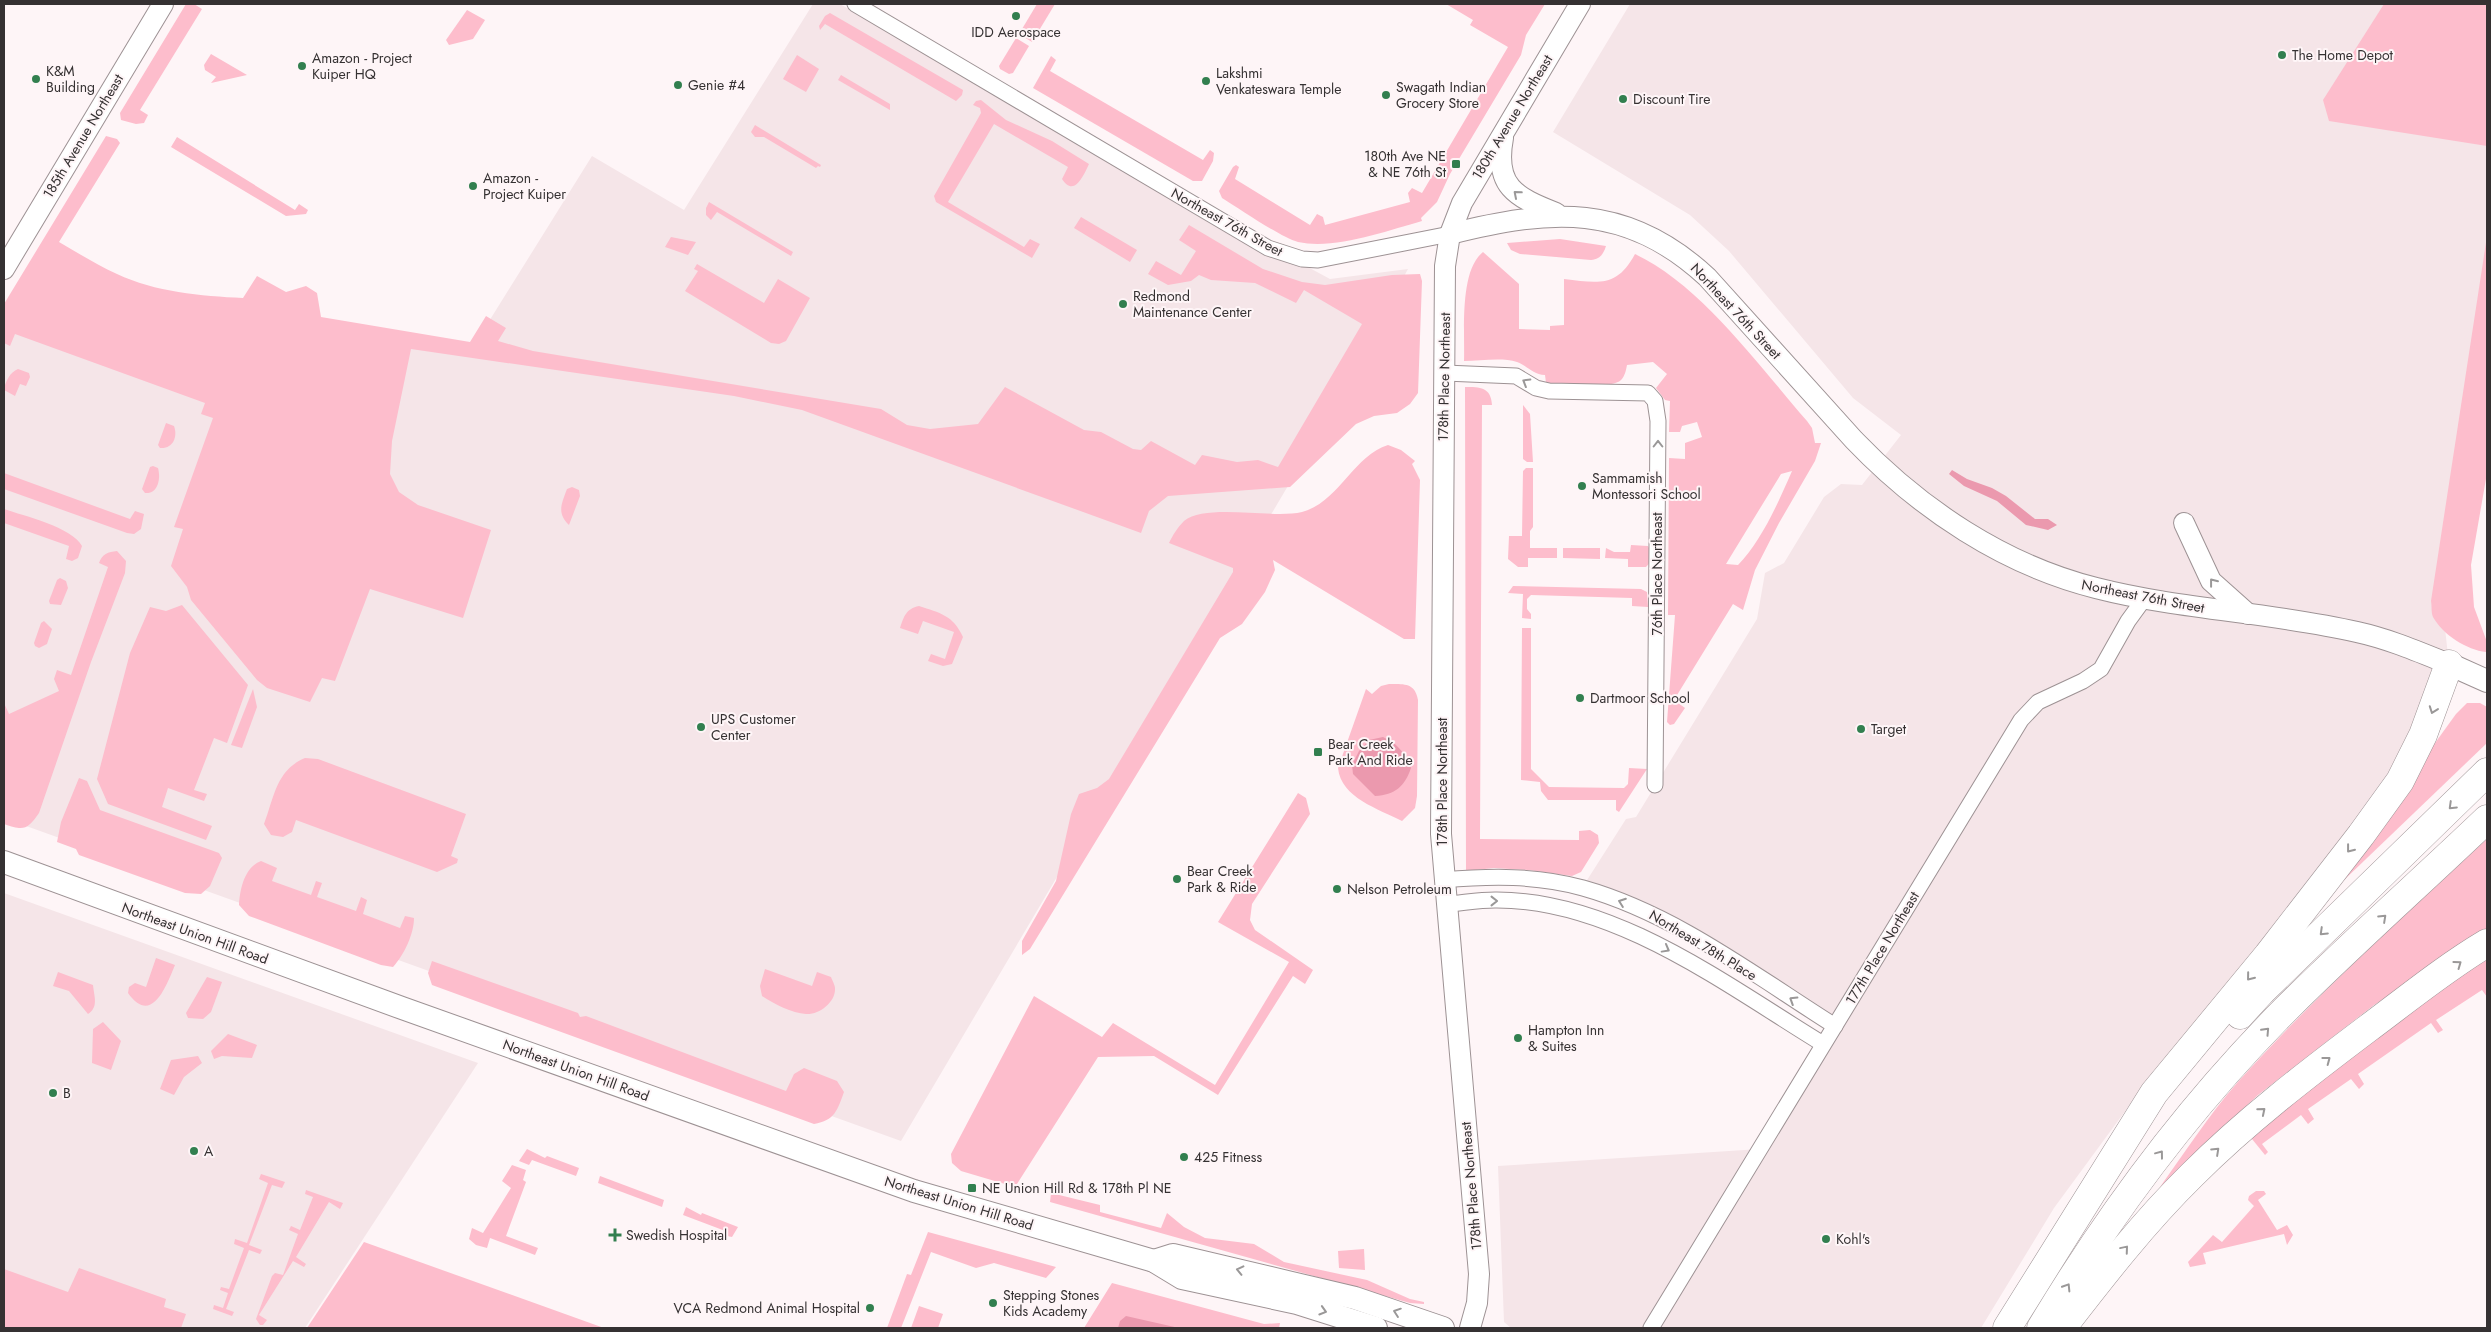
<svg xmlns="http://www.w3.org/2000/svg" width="2491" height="1332" viewBox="0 0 2491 1332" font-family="Jost,sans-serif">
  <rect width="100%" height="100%" fill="#fef5f7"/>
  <g fill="#f5e5e8">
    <path d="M813 4H840L1219 219 1330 279 1408 269 1295 474 901 1141 4 818V306L17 285 468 355 592 156 684 210Z"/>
    <path d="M1630 4H2487V348L2443 611 2449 664 2400 781 2137 1095 2054 1208 1981 1328H1511L1504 1322 1498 1166 1760 1149 1834 1026 1683 930 1582 888 1626 819 1636 817 1757 619 1765 573 1784 563 1824 497 1841 484 1862 485 1901 435 1853 398 1729 251 1690 215 1553 132Z"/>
    <path d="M4 893 478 1063 305 1328H100L4 1299Z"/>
  </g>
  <g fill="#fdbdcc" fill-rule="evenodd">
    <path d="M186 4H194L202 9 140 110 148 115 144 123 136 124 121 120 120 113Z"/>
    <path d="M1037 4H1055L1032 42 1019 34Z"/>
    <path d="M1446 4H1545L1526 35 1521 55 1450 174 1437 202 1421 218 1422 221C1386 231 1335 250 1298 242 1280 237 1240 209 1222 198L1219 191 1233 167 1236 165 1239 167 1235 179 1310 225 1317 214 1323 217 1325 225 1410 202 1408 193 1412 188 1422 193 1508 47 1470 25 1473 20Z"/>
    <path d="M2384 4H2487V146L2329 121 2323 100Z"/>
    <path d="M467 10 485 20 473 39 449 45 446 40Z"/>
    <path d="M830 13 963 90 962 95 956 101 825 24 820 30 819 26 825 16Z"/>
    <path d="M1016 38 1029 46 1013 73 1009 74 1000 69 999 66Z"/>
    <path d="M211 54 247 75 211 83 216 77 205 70 204 65Z"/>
    <path d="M797 55 819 69 806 92 783 79Z"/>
    <path d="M1051 56 1056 60 1050 71 1203 160 1210 150 1214 153 1213 161 1202 181H1193L1033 88Z"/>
    <path d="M841 75 890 104V110L838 80Z"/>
    <path d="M981 100 1006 120 1052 141 1089 164C1084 175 1074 198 1062 179L1068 167 994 124 948 202 1024 247 1030 239 1040 244 1032 258 936 202 934 196 981 113 980 108 973 105 976 101Z"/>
    <path d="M755 125 821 165 820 167 818 166 816 168 764 137H755L751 132Z"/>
    <path d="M106 136 117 139 120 143 59 242C78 253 97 265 117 274 155 292 201 296 243 298L257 276 286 292 306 286 317 293 321 317 470 342 486 316 506 328 498 341 533 351 881 409 907 425 930 429 978 424 1005 387 1084 430 1101 432 1133 449 1141 450 1151 441 1195 465 1202 455 1237 462 1258 460 1278 467 1362 324 1304 290 1296 303 1255 283 1211 280 1199 275 1191 281 1168 285 1148 274 1156 261 1181 275 1196 251 1179 240 1189 225 1263 269 1302 282 1325 285 1392 275 1420 274 1422 281 1418 393 1410 404 1397 413 1374 416 1356 424 1290 487 1168 496 1149 511 1141 533 802 410 734 396 411 349 392 441 390 474 399 492 418 505 491 530 463 618 370 589 335 681 322 678 310 702 267 688 257 680 191 600 187 587 171 566 183 529 174 527 213 418 201 414 205 403 15 334 10 346 4 343V304Z"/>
    <path d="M177 137 295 210 299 204 308 210 306 214 286 216 171 147Z"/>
    <path d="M709 202 793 252 791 256 717 212 711 220 706 215V208Z"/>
    <path d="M1081 217 1137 250 1130 262 1074 228Z"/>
    <path d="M2487 236V473L2471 565 2474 607 2487 642 2486 652C2467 650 2443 635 2433 617 2431 613 2432 606 2431 601Z"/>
    <path d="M671 237 696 242 688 255 665 247Z"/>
    <path d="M1560 239 1606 246C1603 255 1600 259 1591 260L1520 254 1511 250 1507 243Z"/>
    <path d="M1483 252 1519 284V329L1550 330V326L1564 325V279C1598 283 1617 288 1635 254 1701 285 1759 366 1807 421L1812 428 1815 443H1821L1815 461 1779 523 1755 570 1743 610 1733 604 1674 700 1685 708 1674 724 1670 725 1667 722 1675 615H1668L1669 458 1685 459V443L1702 437 1697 422 1682 426 1680 432H1669L1670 401 1665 400 1656 388 1667 374 1653 362 1627 365C1626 370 1625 376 1621 380 1611 390 1561 383 1546 383L1545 375C1533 375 1528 366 1517 362 1502 357 1480 361 1464 361 1465 332 1459 271 1483 252ZM1792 471C1779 501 1761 542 1738 565L1726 564 1781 474Z"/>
    <path d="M697 264 764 303 778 279 810 298 786 341 779 344 771 343 685 291 698 271 694 269Z"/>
    <path d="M18 369 29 373 30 377 26 386 20 384 15 396 4 390C5 382 10 372 18 369Z"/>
    <path d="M1465 387C1480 387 1491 387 1492 405H1482L1480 839 1579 840V831L1590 830 1598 835 1599 843 1581 872 1572 876 1528 870 1494 868 1466 871Z"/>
    <path d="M1523 405 1530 414 1533 462H1527L1523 459Z"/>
    <path d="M166 423 174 426C178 437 173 449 160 448L158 445Z"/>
    <path d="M1388 445 1401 450 1415 461 1412 464 1420 480 1415 639H1404L1273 560 1275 570 1265 592 1242 624 1220 638 1030 949 1022 955V941L1056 881 1071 814 1079 794 1097 788 1109 779 1233 572V568L1169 543C1173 535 1177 528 1184 521 1206 503 1272 519 1302 512 1339 502 1353 456 1388 445Z"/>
    <path d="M153 466 158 468C161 479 158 494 145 493L142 489 150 467Z"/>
    <path d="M1526 468H1533V527L1530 531V548H1557V558H1528V567H1518L1508 559 1509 536H1522L1523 471Z"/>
    <path d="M4 473 130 519 135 511 144 514 141 529 134 534 127 533 4 489Z"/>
    <path d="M572 487 579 490 580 496 569 525C557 513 561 505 567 489Z"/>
    <path d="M4 509C24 516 72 527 82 546L78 558 72 561 66 559 69 546 4 523Z"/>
    <path d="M1631 545 1648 546C1653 555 1653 560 1646 567H1628V559L1605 558 1606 548 1614 552H1630Z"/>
    <path d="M1563 548H1600V559L1563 558Z"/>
    <path d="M117 551 126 561 125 573 91 662 39 813C27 830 24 831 4 824V703L9 714 59 691 54 679 57 670 71 675 108 567 99 563C102 554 108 552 117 551Z"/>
    <path d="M60 578 66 581 68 588 61 605 50 604 49 601 57 580Z"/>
    <path d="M1513 586 1641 589 1647 592 1648 607 1632 606V598L1531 595 1527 599V609L1531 614V619L1522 618 1523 594 1508 593Z"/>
    <path d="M182 605 248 685 227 743 214 738 194 790 207 794 204 801 168 788 162 807 212 826 206 840 108 804 97 779 130 653 150 607 166 611Z"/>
    <path d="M919 606C940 613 953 615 963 637L952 664 943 666 928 661 931 654 945 659 954 632 923 621 918 634 900 628C904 616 906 609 919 606Z"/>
    <path d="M44 621 52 629 47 644 39 648 35 646 34 643 41 623Z"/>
    <path d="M1522 628H1531V769L1549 787 1624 788 1628 784 1629 768 1647 769 1619 812 1616 810V800H1548L1541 791 1540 782 1521 780Z"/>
    <path d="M1389 684C1405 684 1415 683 1418 700L1417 796 1415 808 1402 821C1379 809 1341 798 1338 768L1366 689 1372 694 1381 686Z"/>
    <path d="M253 689 257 707 242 748 231 745Z"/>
    <path d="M2467 703H2480L2487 707V743L2318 905 2456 714Z"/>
    <path d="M305 758 318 759 466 814 451 856 458 859 457 863 437 872 296 820 292 832 283 837 271 835 264 824C274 798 276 770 305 758Z"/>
    <path d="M79 778 87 781 100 810 219 853 222 858 210 886 201 894 185 893 79 855 76 849 57 842 61 822Z"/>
    <path d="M1298 793 1306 798 1310 814 1252 904 1250 920 1255 930 1313 970 1305 984 1293 976 1218 1095 1154 1056 1098 1057 1015 1187 961 1171 952 1163 951 1154 1034 996 1102 1037 1113 1023 1215 1085 1289 962 1218 922Z"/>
    <path d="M2487 839V934L2374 1005 2258 1095 2160 1187C2185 1152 2209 1115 2237 1083 2315 996 2402 918 2487 839Z"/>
    <path d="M261 861 277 868 272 881 311 895 316 881 322 883 317 897 356 911 361 897 367 900 363 914 400 928 405 916 414 918C414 934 404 955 393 967L381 965 249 916 239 905C240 888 245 867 261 861Z"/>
    <path d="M156 958 175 965C167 984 152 1027 128 993L129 987 135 983 146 987Z"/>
    <path d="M2487 958V997L2482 990 2436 1020 2443 1030 2438 1033 2431 1023 2358 1074 2364 1084 2359 1089 2351 1079 2308 1109 2314 1119 2308 1124 2301 1115 2262 1144 2268 1152 2265 1155 2252 1139 2256 1131 2398 1017Z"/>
    <path d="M432 961 578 1013 580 1017 586 1016 786 1091 794 1074 804 1068 837 1081 844 1092C837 1111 835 1120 814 1124L432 985 428 973Z"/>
    <path d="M765 969 812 986 817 972 831 977C832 980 835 985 835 988 836 1002 819 1015 806 1014 792 1013 774 1004 762 996L760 986Z"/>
    <path d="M58 972 93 985C94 996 99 1007 88 1014L69 991 53 986Z"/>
    <path d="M207 977 222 982 211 1012 203 1019 188 1018 186 1013Z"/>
    <path d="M103 1022 121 1041 111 1070 92 1063 93 1029Z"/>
    <path d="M228 1034 257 1045 252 1058 222 1056 214 1059 211 1051Z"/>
    <path d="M198 1056 202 1063 184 1077 174 1095 160 1089 171 1060Z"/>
    <path d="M527 1149 545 1158 547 1156 579 1168 576 1176 532 1160 529 1165 519 1161Z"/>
    <path d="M512 1165 526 1170 523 1180 526 1182 506 1236 538 1248 535 1255 490 1238 487 1248 476 1245 469 1239 472 1228 483 1233 511 1188 502 1181Z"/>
    <path d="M261 1174 285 1182 282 1188 272 1185 249 1245 262 1250 260 1254 249 1250 226 1309 234 1312 232 1316 213 1309 214 1305 223 1308 228 1293 220 1290 221 1287 229 1289 244 1248 234 1244 235 1239 247 1243 268 1183 259 1179Z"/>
    <path d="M600 1176 664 1200 662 1207 598 1183Z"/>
    <path d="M306 1190 343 1203 340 1209 329 1202 296 1257 306 1264 304 1267 293 1261 259 1315 267 1320 263 1325H260L256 1319 272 1276 275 1273 283 1275 298 1234 289 1230 291 1226 300 1230 313 1197 305 1194Z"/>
    <path d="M2256 1191H2264L2266 1194 2258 1200 2277 1230 2287 1225 2293 1235 2287 1245 2284 1234 2203 1253 2206 1264 2190 1267 2188 1262 2213 1235 2222 1242 2254 1206 2248 1200 2249 1196Z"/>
    <path d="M1051 1193 1100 1205V1212L1161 1228 1167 1213 1184 1227 1205 1238 1254 1244 1284 1262 1367 1280 1410 1299 1424 1302V1304L1410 1303 1050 1202Z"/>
    <path d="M686 1207 701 1215 702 1213 738 1227 732 1237 727 1236 728 1232 683 1215Z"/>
    <path d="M928 1232 1056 1267 1046 1278 994 1263 976 1268 931 1252 901 1328H887L907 1274 911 1275Z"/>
    <path d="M364 1242 604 1328H307Z"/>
    <path d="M1364 1249 1365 1270 1339 1268 1338 1251Z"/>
    <path d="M79 1268 166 1299 164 1307 186 1314 181 1328H4V1269L68 1292Z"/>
    <path d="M1112 1283 1264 1324 1280 1323 1279 1328H1084Z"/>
    <path d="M919 1306 943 1314 938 1328H911Z"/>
  </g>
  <g fill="#eb99ae">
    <path d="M1952 470 1967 479 1992 488 2006 496 2035 519H2048L2057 525 2048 530 2026 525 1997 501 1964 486 1949 474Z"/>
    <path d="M1383 737C1398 744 1404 752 1411 768 1405 786 1395 795 1375 796L1353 774 1352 765 1359 751 1369 740Z"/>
    <path d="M1126 1316 1179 1328H1118L1120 1321Z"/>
  </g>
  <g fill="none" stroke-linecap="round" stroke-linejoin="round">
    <g stroke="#9d9294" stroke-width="17">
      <g id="minor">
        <path d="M855 4 1268 248 1302 259 1318 260 1450 234"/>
        <path d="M1445 373 1516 376 1536 388 1549 391 1648 393 1655 401 1658 421 1655 785"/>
        <path d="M1443 880C1490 876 1537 875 1583 888 1675 914 1754 975 1835 1026"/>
        <path d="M1446 904C1462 903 1478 900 1495 900 1614 899 1726 985 1823 1044"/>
        <path d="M1651 1328 2021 720 2038 702 2083 681 2101 669 2128 621 2144 599"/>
      </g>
    </g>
    <g stroke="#9d9294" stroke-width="22">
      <g id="tertiary">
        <path d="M1503 138C1494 186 1515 197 1556 213"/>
        <path d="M1450 234C1550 209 1626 202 1707 277L1854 440C1920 509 2004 565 2096 588 2182 610 2271 612 2357 632 2389 639 2419 652 2449 664"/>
        <path d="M4 269 163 4"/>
        <path d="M2184 523 2211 581 2248 614"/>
        <path d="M1470 1328 1477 1303 1479 1274 1441 834 1445 266 1450 234 1462 203 1580 4"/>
      </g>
    </g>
    <g stroke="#9d9294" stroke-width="24">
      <g id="secondary">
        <path d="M2449 664 2487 681"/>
        <path d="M4 862 402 1008 914 1191 1154 1261 1182 1278 1297 1303 1376 1328"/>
        <path d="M1154 1261 1173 1255 1355 1298 1443 1328"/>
      </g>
    </g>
    <g stroke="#9d9294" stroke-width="29">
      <g id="motorway">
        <path d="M2240 1015 2262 991 2487 772"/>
        <path d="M2007 1328 2154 1093 2268 955 2361 835 2400 781 2423 735 2449 664"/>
        <path d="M2041 1328C2110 1213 2192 1103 2287 1008 2352 943 2421 882 2487 819"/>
        <path d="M2062 1328C2103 1275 2144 1222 2192 1175 2246 1121 2306 1075 2367 1029 2406 1000 2445 968 2487 943"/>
      </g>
    </g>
    <use href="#minor" stroke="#fff" stroke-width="15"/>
    <use href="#tertiary" stroke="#fff" stroke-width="20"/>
    <use href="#secondary" stroke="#fff" stroke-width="22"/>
    <use href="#motorway" stroke="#fff" stroke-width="28"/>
  </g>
  <defs><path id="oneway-chevron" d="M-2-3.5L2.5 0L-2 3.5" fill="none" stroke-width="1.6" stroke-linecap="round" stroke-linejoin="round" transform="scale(1.25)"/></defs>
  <g stroke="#9a9898">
    <use href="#oneway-chevron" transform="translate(1517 194) rotate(-139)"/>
    <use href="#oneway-chevron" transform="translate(1526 382) rotate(-149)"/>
    <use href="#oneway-chevron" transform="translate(1658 444) rotate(-90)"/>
    <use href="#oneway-chevron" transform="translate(2213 582) rotate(-128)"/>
    <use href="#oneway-chevron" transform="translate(2433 710) rotate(110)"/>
    <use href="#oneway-chevron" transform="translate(2452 806) rotate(136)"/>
    <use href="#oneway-chevron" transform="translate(2350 849) rotate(128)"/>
    <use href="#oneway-chevron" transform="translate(1494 901)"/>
    <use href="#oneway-chevron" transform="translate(1622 902) rotate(-160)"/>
    <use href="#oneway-chevron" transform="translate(2383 918) rotate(-43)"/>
    <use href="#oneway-chevron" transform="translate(2323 932) rotate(136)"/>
    <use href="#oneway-chevron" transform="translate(1666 949) rotate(29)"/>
    <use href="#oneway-chevron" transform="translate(2458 964) rotate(-36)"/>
    <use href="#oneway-chevron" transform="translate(2250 977) rotate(129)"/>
    <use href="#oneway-chevron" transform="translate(1793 1000) rotate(-148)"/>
    <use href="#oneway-chevron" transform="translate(2266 1031) rotate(-47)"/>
    <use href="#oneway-chevron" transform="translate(2327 1060) rotate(-37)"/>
    <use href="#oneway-chevron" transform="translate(2262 1111) rotate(-40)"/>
    <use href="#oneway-chevron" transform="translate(2216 1151) rotate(-43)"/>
    <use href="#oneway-chevron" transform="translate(2160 1154) rotate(-53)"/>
    <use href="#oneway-chevron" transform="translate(2125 1249) rotate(-50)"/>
    <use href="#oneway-chevron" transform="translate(1240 1270) rotate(-167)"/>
    <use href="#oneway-chevron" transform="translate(2067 1287) rotate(-58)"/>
    <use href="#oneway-chevron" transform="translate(1323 1311) rotate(17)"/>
    <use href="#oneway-chevron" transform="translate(1397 1312) rotate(-161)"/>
  </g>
  <g fill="#327f4f" stroke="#fef5f7" stroke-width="2">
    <circle cx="1016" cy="16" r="5"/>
    <circle cx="2282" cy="55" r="5"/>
    <circle cx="302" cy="66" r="5"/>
    <circle cx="36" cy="79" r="5"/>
    <circle cx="1206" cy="81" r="5"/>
    <circle cx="678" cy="85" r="5"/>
    <circle cx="1386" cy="95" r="5"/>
    <circle cx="1623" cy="99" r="5"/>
    <rect x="1451" y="159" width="10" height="10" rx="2.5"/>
    <circle cx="473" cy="186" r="5"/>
    <circle cx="1123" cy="304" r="5"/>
    <circle cx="1582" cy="486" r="5"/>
    <circle cx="1580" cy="698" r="5"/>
    <circle cx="701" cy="727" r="5"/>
    <circle cx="1861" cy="729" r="5"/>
    <rect x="1313" y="747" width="10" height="10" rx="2.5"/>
    <circle cx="1177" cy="879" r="5"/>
    <circle cx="1337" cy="889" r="5"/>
    <circle cx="1518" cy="1038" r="5"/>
    <circle cx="53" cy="1093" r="5"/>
    <circle cx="194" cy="1151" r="5"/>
    <circle cx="1184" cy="1157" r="5"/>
    <rect x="967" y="1183" width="10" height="10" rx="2.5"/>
    <path d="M612.5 1227.5h5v5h5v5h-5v5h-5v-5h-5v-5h5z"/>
    <circle cx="1826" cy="1239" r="5"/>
    <circle cx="993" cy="1303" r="5"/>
    <circle cx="870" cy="1308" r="5"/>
  </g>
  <g text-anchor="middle" stroke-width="4" stroke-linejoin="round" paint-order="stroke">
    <g font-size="14" fill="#353132" stroke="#fef5f7" text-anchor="start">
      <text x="1016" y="37" text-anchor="middle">IDD Aerospace</text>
      <text x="2292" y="60">The Home Depot</text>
      <text x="312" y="63">Amazon - Project<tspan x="312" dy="16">Kuiper HQ</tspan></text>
      <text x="46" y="76">K&amp;M<tspan x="46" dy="16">Building</tspan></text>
      <text x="1216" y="78">Lakshmi<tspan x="1216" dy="16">Venkateswara Temple</tspan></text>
      <text x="688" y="90">Genie #4</text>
      <text x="1396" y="92">Swagath Indian<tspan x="1396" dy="16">Grocery Store</tspan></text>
      <text x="1633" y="104">Discount Tire</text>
      <text x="1446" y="161" text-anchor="end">180th Ave NE<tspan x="1446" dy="16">&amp; NE 76th St</tspan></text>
      <text x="483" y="183">Amazon -<tspan x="483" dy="16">Project Kuiper</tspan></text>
      <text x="1133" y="301">Redmond<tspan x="1133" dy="16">Maintenance Center</tspan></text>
      <text x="1592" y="483">Sammamish<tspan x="1592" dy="16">Montessori School</tspan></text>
      <text x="1590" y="703">Dartmoor School</text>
      <text x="711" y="724">UPS Customer<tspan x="711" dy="16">Center</tspan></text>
      <text x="1871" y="734">Target</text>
      <text x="1328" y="749">Bear Creek<tspan x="1328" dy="16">Park And Ride</tspan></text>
      <text x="1187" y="876">Bear Creek<tspan x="1187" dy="16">Park &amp; Ride</tspan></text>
      <text x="1347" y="894">Nelson Petroleum</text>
      <text x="1528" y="1035">Hampton Inn<tspan x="1528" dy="16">&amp; Suites</tspan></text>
      <text x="63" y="1098">B</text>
      <text x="204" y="1156">A</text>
      <text x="1194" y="1162">425 Fitness</text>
      <text x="982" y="1193">NE Union Hill Rd &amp; 178th Pl NE</text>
      <text x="626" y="1240">Swedish Hospital</text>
      <text x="1836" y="1244">Kohl's</text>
      <text x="1003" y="1300">Stepping Stones<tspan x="1003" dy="16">Kids Academy</tspan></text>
      <text x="860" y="1313" text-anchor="end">VCA Redmond Animal Hospital</text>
    </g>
    <g font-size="14" fill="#353132" stroke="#fef5f7">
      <text transform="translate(1512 117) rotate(-59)" y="5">180th Avenue Northeast</text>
      <text transform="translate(83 136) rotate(-59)" y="5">185th Avenue Northeast</text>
      <text transform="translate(1227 222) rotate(29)" y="5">Northeast 76th Street</text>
      <text transform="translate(1736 311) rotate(47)" y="5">Northeast 76th Street</text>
      <text transform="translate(1444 377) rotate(-89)" y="5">178th Place Northeast</text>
      <text transform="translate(1657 574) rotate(-90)" y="5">76th Place Northeast</text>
      <text transform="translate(2143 596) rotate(11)" y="5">Northeast 76th Street</text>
      <text transform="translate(1442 782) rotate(-90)" y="5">178th Place Northeast</text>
      <text transform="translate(195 933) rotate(20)" y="5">Northeast Union Hill Road</text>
      <text transform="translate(1703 945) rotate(31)" y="5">Northeast 78th Place</text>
      <text transform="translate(1882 948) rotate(-59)" y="5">177th Place Northeast</text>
      <text transform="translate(576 1070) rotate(20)" y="5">Northeast Union Hill Road</text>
      <text transform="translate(1471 1186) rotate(-95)" y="5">178th Place Northeast</text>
      <text transform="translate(959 1203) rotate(17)" y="5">Northeast Union Hill Road</text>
    </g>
  </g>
  <rect width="2491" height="1332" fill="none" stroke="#353132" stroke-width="10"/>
</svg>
